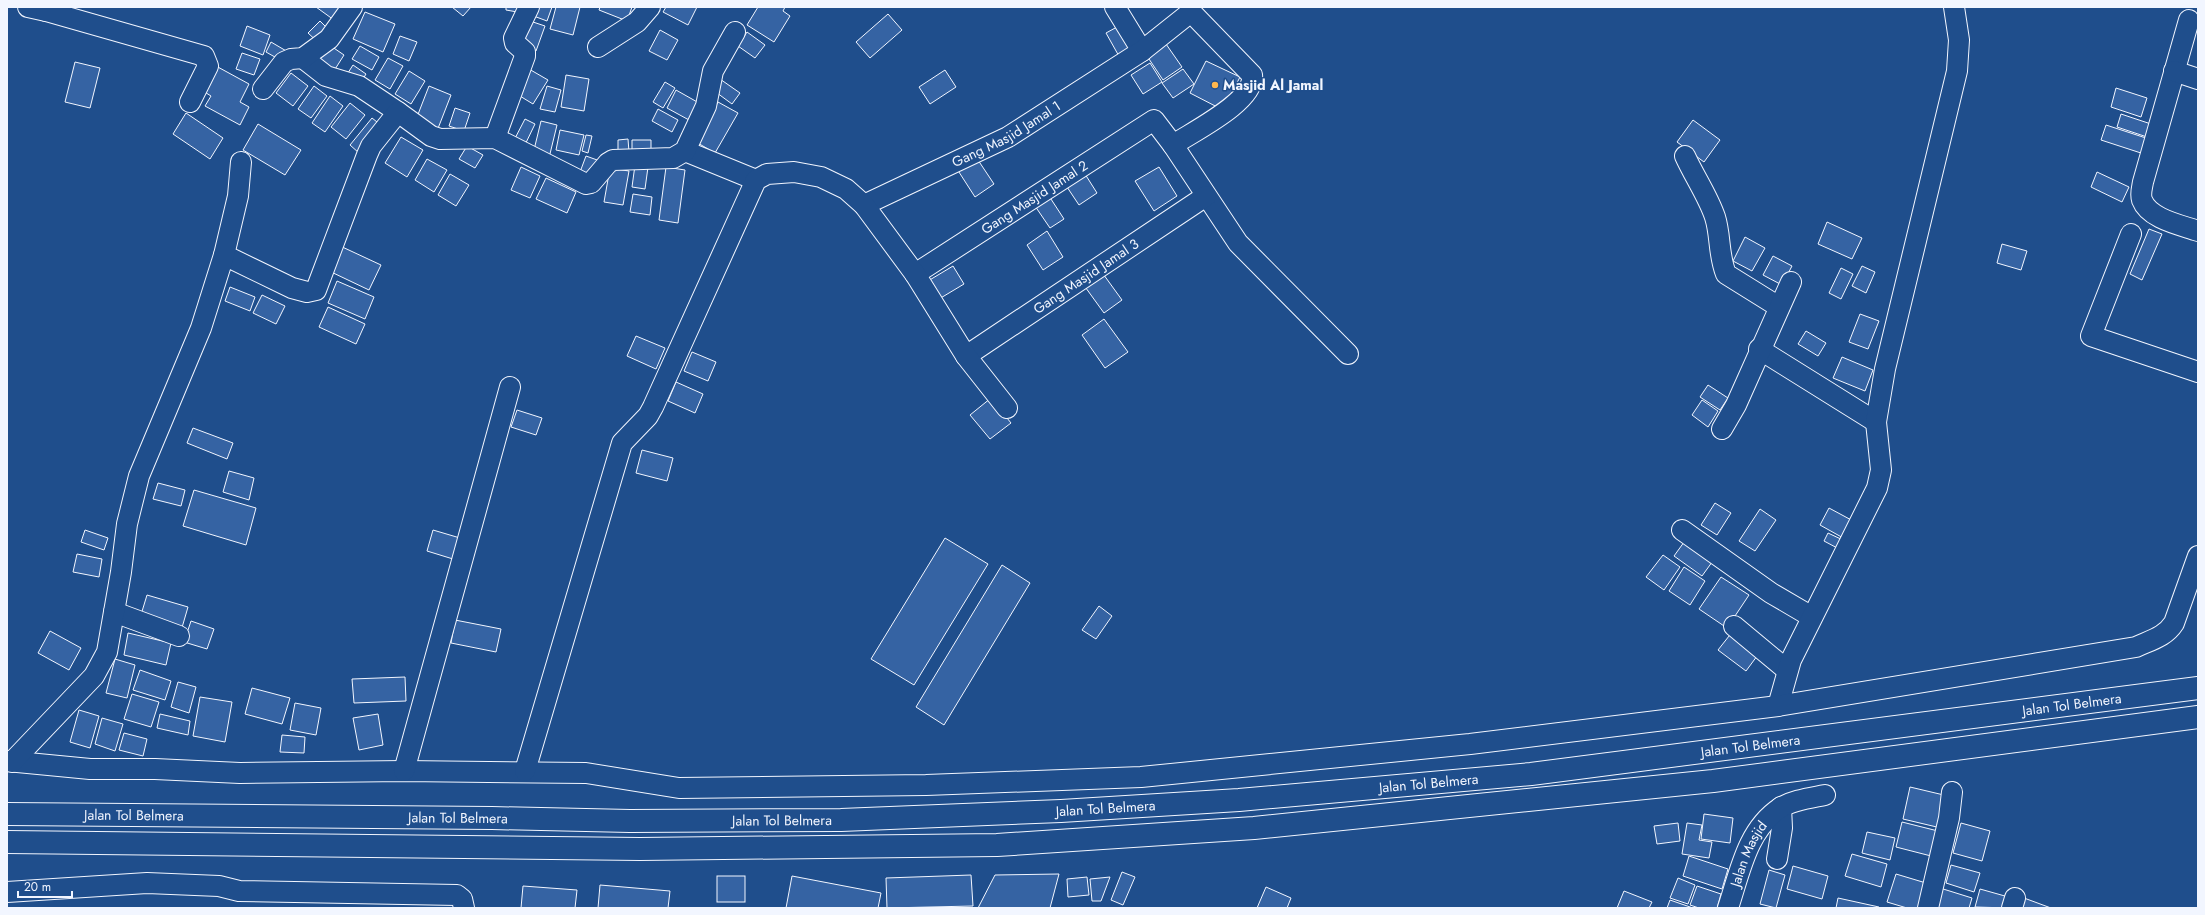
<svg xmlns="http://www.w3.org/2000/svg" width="2205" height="915" viewBox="0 0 2205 915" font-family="Jost,sans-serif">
  <rect width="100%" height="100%" fill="#1f4e8c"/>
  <g fill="#3563a3" stroke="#f2f6ff">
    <path d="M316 7H342L334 20Z"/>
    <path d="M452 7H471L463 16Z"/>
    <path d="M506 7H524L523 13 506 10Z"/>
    <path d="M533 7H552L547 21 531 15Z"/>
    <path d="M556 7H580L573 35 550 29Z"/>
    <path d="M600 7H632L627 21 599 10Z"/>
    <path d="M666 7H697L688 25 663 12Z"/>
    <path d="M758 7H785L783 11 790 16 774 42 747 25Z"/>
    <path d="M365 12 395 24 383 52 353 39Z"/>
    <path d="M888 14 902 30 870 58 856 42Z"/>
    <path d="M527 20 545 26 536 51 519 45Z"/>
    <path d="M320 21 331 32 320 44 308 33Z"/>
    <path d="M247 26 270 35 263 55 240 46Z"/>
    <path d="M1117 27 1131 51 1120 58 1106 33Z"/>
    <path d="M660 30 678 40 667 60 649 51Z"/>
    <path d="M747 32 765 45 755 58 738 46Z"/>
    <path d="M400 36 417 42 409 61 393 54Z"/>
    <path d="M271 42 288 52 282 61 266 52Z"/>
    <path d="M328 44 344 55 332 74 316 63Z"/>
    <path d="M1166 44 1182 67 1163 80 1147 56Z"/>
    <path d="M360 46 379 57 372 70 352 59Z"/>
    <path d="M242 53 260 59 254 75 236 69Z"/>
    <path d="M388 58 403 66 390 89 375 80Z"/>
    <path d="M1206 61 1240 77 1223 110 1190 93Z"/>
    <path d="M75 62 100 68 90 108 65 102Z"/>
    <path d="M1150 63 1162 82 1143 94 1131 75Z"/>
    <path d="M353 65 366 74 360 84 346 76Z"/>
    <path d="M216 66 249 84 240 102 249 107 240 125 205 106 211 96 203 91Z"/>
    <path d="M529 69 548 80 533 104 515 93Z"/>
    <path d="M1183 69 1194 84 1173 98 1162 83Z"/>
    <path d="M945 70 956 87 930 104 919 87Z"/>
    <path d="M409 71 425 81 411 104 395 94Z"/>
    <path d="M291 73 308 86 293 106 276 93Z"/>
    <path d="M566 75 589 79 584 111 561 107Z"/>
    <path d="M720 79 740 93 732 104 713 90Z"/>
    <path d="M665 82 675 88 663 108 653 102Z"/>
    <path d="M314 86 327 96 311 118 298 109Z"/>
    <path d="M429 86 451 95 437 131 415 122Z"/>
    <path d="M547 86 561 90 555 112 540 109Z"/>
    <path d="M2116 88 2147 98 2141 117 2111 107Z"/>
    <path d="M676 90 699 103 689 120 667 108Z"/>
    <path d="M330 96 343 106 325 132 312 123Z"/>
    <path d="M718 102 738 113 715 153 696 142Z"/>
    <path d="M350 103 365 115 346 139 331 127Z"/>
    <path d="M455 108 470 113 464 131 449 126Z"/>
    <path d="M658 109 678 120 672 132 652 121Z"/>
    <path d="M186 113 223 138 210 159 173 134Z"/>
    <path d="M2121 114 2151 124 2147 137 2117 127Z"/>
    <path d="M372 118 382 126 359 153 350 145Z"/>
    <path d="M525 119 535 124 522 151 511 146Z"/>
    <path d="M1693 120 1720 140 1704 162 1677 142Z"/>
    <path d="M541 121 557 125 549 158 533 154Z"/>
    <path d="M258 124 301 150 285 175 243 150Z"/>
    <path d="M2106 125 2149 139 2144 154 2101 140Z"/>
    <path d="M560 130 584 135 579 155 556 150Z"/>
    <path d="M586 135 592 136 588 153 582 151Z"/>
    <path d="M401 137 423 150 407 177 385 163Z"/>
    <path d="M628 139 629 152H618V140Z"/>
    <path d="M632 140H651V153L632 152Z"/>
    <path d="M467 146 483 155 475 168 459 159Z"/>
    <path d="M586 156 600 161 593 177 580 172Z"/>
    <path d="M976 157 994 184 975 197 957 169Z"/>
    <path d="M427 159 447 170 434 192 415 180Z"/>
    <path d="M635 165 648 167 645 189 632 187Z"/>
    <path d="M521 167 540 176 530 198 511 190Z"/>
    <path d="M666 167 685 170 678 223 659 220Z"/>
    <path d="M1159 167 1177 196 1154 211 1135 181Z"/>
    <path d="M610 168 629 171 623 205 604 202Z"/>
    <path d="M2097 172 2129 187 2122 202 2091 187Z"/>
    <path d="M450 174 469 185 456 206 438 195Z"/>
    <path d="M1085 174 1097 193 1079 205 1067 187Z"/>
    <path d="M546 178 576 192 567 213 536 199Z"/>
    <path d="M633 194 652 197 650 215 630 212Z"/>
    <path d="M1049 196 1064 219 1050 228 1035 206Z"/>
    <path d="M1827 222 1862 238 1852 259 1818 244Z"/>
    <path d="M2149 229 2162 234 2142 280 2130 274Z"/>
    <path d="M1047 231 1063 257 1043 270 1027 245Z"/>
    <path d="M1745 237 1765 248 1752 271 1733 261Z"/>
    <path d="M2002 244 2027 251 2021 270 1997 263Z"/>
    <path d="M338 245 381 265 369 290 327 270Z"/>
    <path d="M1773 256 1792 266 1782 285 1763 275Z"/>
    <path d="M953 266 964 284 939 299 928 281Z"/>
    <path d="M1862 266 1875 272 1866 293 1852 286Z"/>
    <path d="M1841 268 1853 274 1841 299 1829 293Z"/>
    <path d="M1101 271 1122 300 1104 313 1083 284Z"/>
    <path d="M337 281 374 297 365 319 328 303Z"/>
    <path d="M230 287 255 297 250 311 225 301Z"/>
    <path d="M262 295 285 306 276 324 253 313Z"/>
    <path d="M328 307 365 324 356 344 319 327Z"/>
    <path d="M1860 314 1879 321 1868 349 1849 342Z"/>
    <path d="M1104 319 1128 352 1105 368 1082 335Z"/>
    <path d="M1806 331 1826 343 1818 356 1798 344Z"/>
    <path d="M636 336 665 348 656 369 627 356Z"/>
    <path d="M692 352 716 362 708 381 684 371Z"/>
    <path d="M1842 357 1873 370 1865 391 1833 378Z"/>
    <path d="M676 382 703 394 695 413 668 401Z"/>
    <path d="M1708 385 1728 398 1720 410 1700 397Z"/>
    <path d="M991 398 1011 423 990 439 970 415Z"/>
    <path d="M1702 400 1718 411 1708 427 1692 415Z"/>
    <path d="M517 410 542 418 536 435 511 427Z"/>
    <path d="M193 428 233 443 227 459 187 443Z"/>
    <path d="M642 450 673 458 667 481 636 473Z"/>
    <path d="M229 471 254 478 249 500 223 492Z"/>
    <path d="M158 483 185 490 181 506 153 499Z"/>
    <path d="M194 490 256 508 246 545 183 526Z"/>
    <path d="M1715 503 1731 513 1717 535 1701 525Z"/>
    <path d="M1829 508 1855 522 1845 539 1820 525Z"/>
    <path d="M1760 509 1776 520 1755 551 1739 541Z"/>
    <path d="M85 530 108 538 104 550 81 542Z"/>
    <path d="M433 530 460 538 453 559 427 551Z"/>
    <path d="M1828 533 1845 541 1841 550 1824 541Z"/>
    <path d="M945 538 988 564 914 685 871 659Z"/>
    <path d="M1687 538 1715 558 1702 576 1674 556Z"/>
    <path d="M77 554 102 559 99 577 73 572Z"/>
    <path d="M1663 555 1680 567 1664 590 1646 577Z"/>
    <path d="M1002 565 1030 583 944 725 916 707Z"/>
    <path d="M1684 567 1705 581 1690 605 1669 591Z"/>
    <path d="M1721 577 1749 595 1727 628 1699 609Z"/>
    <path d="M147 595 188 607 181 631 140 618Z"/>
    <path d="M1099 606 1112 616 1096 639 1082 630Z"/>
    <path d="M455 620 501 629 496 652 451 643Z"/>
    <path d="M191 621 214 629 207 649 184 642Z"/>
    <path d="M50 631 81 648 69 670 38 653Z"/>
    <path d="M1733 631 1760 652 1746 671 1718 650Z"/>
    <path d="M128 633 171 643 166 665 124 655Z"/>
    <path d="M115 659 135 665 127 698 106 693Z"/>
    <path d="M140 670 171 681 165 700 133 690Z"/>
    <path d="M405 677 406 701 354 703 352 679Z"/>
    <path d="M178 682 196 687 189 713 171 707Z"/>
    <path d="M252 688 290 698 282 724 245 714Z"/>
    <path d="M132 694 159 702 151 727 124 719Z"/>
    <path d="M200 697 232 702 225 742 193 736Z"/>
    <path d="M295 703 321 708 316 735 290 730Z"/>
    <path d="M79 710 99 716 90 748 70 742Z"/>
    <path d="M160 714 190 721 188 735 157 728Z"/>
    <path d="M378 714 383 745 359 750 353 718Z"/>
    <path d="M102 718 123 724 115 751 95 744Z"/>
    <path d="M124 733 147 739 143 756 119 750Z"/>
    <path d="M282 735 305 737 304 753 280 752Z"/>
    <path d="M1910 787 1948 796 1941 828 1903 819Z"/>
    <path d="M1704 814 1733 818 1730 843 1701 839Z"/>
    <path d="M1902 822 1942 832 1935 857 1896 847Z"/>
    <path d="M1678 823 1680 841 1657 844 1654 826Z"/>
    <path d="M1687 823 1702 825 1699 840 1712 842 1709 858 1682 854Z"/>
    <path d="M1961 823 1990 831 1982 861 1953 853Z"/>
    <path d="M1867 832 1895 838 1890 860 1862 853Z"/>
    <path d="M1852 854 1887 864 1881 887 1845 876Z"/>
    <path d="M1689 856 1728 869 1722 889 1683 876Z"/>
    <path d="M1951 865 1980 873 1974 892 1946 883Z"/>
    <path d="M1793 866 1828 876 1822 899 1787 889Z"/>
    <path d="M1769 870 1785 875 1776 908 1760 904Z"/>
    <path d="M1122 872 1135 877 1123 905 1111 900Z"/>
    <path d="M1059 874 1050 908H978L995 875Z"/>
    <path d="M1896 874 1926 883 1918 908H1907L1887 902Z"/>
    <path d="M971 875 973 906 887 908 886 878Z"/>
    <rect x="717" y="876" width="28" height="26"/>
    <path d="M792 876 881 893 878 908H786Z"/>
    <path d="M1087 877 1089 895 1068 897 1067 879Z"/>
    <path d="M1110 877 1101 901H1092L1090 879Z"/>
    <path d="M1678 878 1695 885 1688 904 1670 898Z"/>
    <path d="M600 885 670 891 668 908H598Z"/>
    <path d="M523 886 577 890 575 908H521Z"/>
    <path d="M1697 886 1721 894 1717 908H1699L1690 905Z"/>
    <path d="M1266 887 1291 898 1287 908H1257Z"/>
    <path d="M1940 888 1972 898 1969 908H1934Z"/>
    <path d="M1980 889 2012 898 2009 908 1975 907Z"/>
    <path d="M1624 891 1652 902 1649 908H1617Z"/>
    <path d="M1838 898 1879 907V908H1836Z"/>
    <path d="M2024 898 2051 908H2020Z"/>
    <path d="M1670 900 1693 908H1667Z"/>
  </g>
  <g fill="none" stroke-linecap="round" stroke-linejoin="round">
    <g stroke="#f2f6ff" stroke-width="22">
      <g id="minor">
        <path d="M28 7 46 11 48 7"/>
        <path d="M1115 7 1142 51"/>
        <path d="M46 11 204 56 208 66 190 102"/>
        <path d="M2189 20 2143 182C2142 188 2140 194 2142 200 2149 219 2181 225 2198 231"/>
        <path d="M598 47 637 22 650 7"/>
        <path d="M303 58 326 76 359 86 398 112"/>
        <path d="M2174 71 2198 79"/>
        <path d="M263 89 284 62 291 59 303 58 329 39 352 7"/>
        <path d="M495 138 525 56V52L515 43 514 38 529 7"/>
        <path d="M685 151 756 180"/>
        <path d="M1685 156C1694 176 1708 196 1715 217 1721 236 1718 254 1726 274L1779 307"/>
        <path id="s1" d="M864 205 1008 137 1142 51 1191 12 1252 75C1256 101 1192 132 1173 145"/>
        <path d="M2131 234 2091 336 2198 372"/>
        <path d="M224 255 292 288 307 292 316 290 367 155 371 146 398 112 431 136 440 139 495 138 586 184 591 183 608 163 613 160 673 158 685 151 706 106 713 71 735 32"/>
        <path id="s2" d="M915 274 1154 120 1173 145 1238 243 1348 354"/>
        <path d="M1759 349 1876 422"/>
        <path id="s3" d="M966 356 1206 196"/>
        <path d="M1722 429 1736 405 1791 282"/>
        <path d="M1682 530 1771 593 1812 617"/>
        <path d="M114 612 179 636"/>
        <path d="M1734 626 1787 670"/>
        <path d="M1778 706 1791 660 1877 488 1881 470 1876 422 1885 369 1957 71 1959 40 1954 7"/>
        <path d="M7 761 90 769H155L240 773 404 771 586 773 679 788 926 785 1141 777 1470 744 1778 706 2136 647C2151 640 2165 637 2174 623L2198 556"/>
        <path d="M12 762 94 676 107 652 121 572 127 524 139 476 201 328 224 255 238 196 241 162"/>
        <path d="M404 771 510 387"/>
        <path d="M525 771 622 443 648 416 653 407 756 180 767 174 794 172 821 177 846 189 864 205 915 274 966 356 1007 408"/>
        <path d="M1777 859 1782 828 1781 807"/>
        <path d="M7 892 147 883 219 886 239 891 457 895 462 899 464 908"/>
        <path id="s4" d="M1728 908C1740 872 1747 830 1780 808 1793 800 1810 798 1825 795"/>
        <path d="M1928 908 1949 818 1952 792"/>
        <path d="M2012 908 2015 898"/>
      </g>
    </g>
    <g stroke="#f2f6ff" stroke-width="24">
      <g id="highway">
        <path id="s5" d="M7 814 492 818 630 821 841 820 1061 811 1239 800 1531 774 2198 688"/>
        <path d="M7 842 640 849 997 845 1254 828 1713 781 2198 717"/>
      </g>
    </g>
    <use href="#minor" stroke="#1f4e8c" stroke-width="20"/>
    <use href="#highway" stroke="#1f4e8c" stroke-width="22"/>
  </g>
  <circle fill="#ffb74d" stroke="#1f4e8c" stroke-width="1.5" cx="1215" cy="85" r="4"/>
  <g text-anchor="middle" stroke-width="3" stroke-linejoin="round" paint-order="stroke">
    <g font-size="14" font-weight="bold" fill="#f2f6ff" stroke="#1f4e8c" text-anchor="start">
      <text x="1223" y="90">Masjid Al Jamal</text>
    </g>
    <g font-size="14" fill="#f2f6ff" stroke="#1f4e8c">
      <text dy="5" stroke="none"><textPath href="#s1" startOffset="159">Gang Masjid Jamal 1</textPath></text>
      <text dy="5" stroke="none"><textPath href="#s2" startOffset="142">Gang Masjid Jamal 2</textPath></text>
      <text dy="5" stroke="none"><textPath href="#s3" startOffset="144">Gang Masjid Jamal 3</textPath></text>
      <text dy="5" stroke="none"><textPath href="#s5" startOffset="2071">Jalan Tol Belmera</textPath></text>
      <text dy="5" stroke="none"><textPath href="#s5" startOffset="1747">Jalan Tol Belmera</textPath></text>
      <text dy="5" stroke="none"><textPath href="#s5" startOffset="1423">Jalan Tol Belmera</textPath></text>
      <text dy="5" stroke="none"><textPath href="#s5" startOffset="1099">Jalan Tol Belmera</textPath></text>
      <text dy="5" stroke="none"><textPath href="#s5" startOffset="127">Jalan Tol Belmera</textPath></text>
      <text dy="5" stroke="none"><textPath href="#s5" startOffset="451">Jalan Tol Belmera</textPath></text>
      <text dy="5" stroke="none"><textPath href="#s5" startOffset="775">Jalan Tol Belmera</textPath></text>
      <text dy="5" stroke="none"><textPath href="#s4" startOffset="58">Jalan Masjid</textPath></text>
    </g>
  </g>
  <rect width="2205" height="915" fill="none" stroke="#f2f6ff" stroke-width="16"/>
  <path d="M18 891v6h54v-6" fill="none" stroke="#f2f6ff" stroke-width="2"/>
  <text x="24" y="891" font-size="12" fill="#f2f6ff" stroke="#1f4e8c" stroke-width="3" paint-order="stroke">20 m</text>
</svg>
